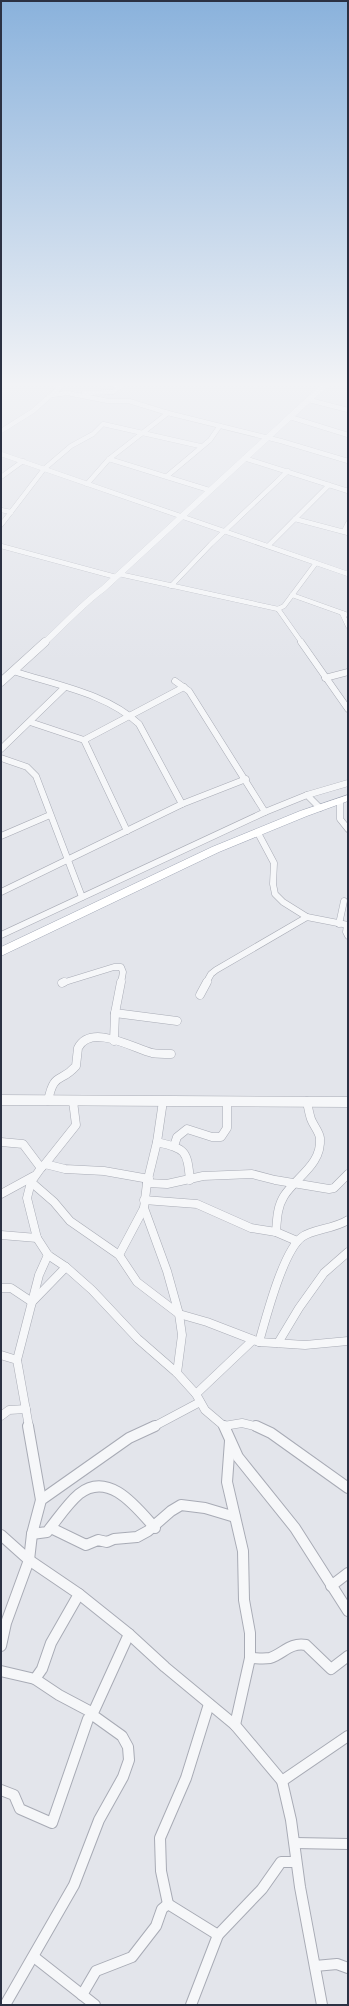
<svg xmlns="http://www.w3.org/2000/svg" width="349" height="2006" viewBox="0 0 349 2006" font-family="Jost,sans-serif">
  <rect width="100%" height="100%" fill="#e3e5eb"/>
  <g fill="none" stroke-linecap="round" stroke-linejoin="round">
    <g stroke="#a8abb5" stroke-width="5">
      <g id="minor-far3">
        <path d="M47 381 59 387"/>
        <path d="M94 381 121 386"/>
        <path d="M84 393 113 392 128 381"/>
        <path d="M52 395 67 393 108 401H129L168 413 281 441 348 461"/>
        <path d="M309 400 348 410"/>
        <path d="M290 417 348 435"/>
        <path d="M1 431 33 411 67 381"/>
        <path d="M1 454 348 574"/>
        <path d="M244 458 348 491"/>
        <path d="M109 459 209 490"/>
        <path d="M167 476 210 440 219 427"/>
        <path d="M1 477 23 461"/>
        <path d="M87 484 109 459 168 413"/>
        <path d="M1 510 11 512"/>
        <path d="M295 519 348 533"/>
        <path d="M1 525 44 469 71 446 93 434 103 424 200 446"/>
        <path d="M344 531 348 523"/>
        <path d="M1 546 116 577"/>
        <path d="M268 546 329 485"/>
        <path d="M119 574 278 609 284 606 316 563"/>
        <path d="M171 586 211 544 288 471"/>
        <path d="M292 595 348 615"/>
        <path d="M278 609 302 643"/>
        <path d="M342 613 348 626"/>
      </g>
    </g>
    <g stroke="#a8abb5" stroke-width="7">
      <g id="minor-far2">
        <path d="M301 642 348 709"/>
        <path d="M13 671C55 685 106 693 139 724L182 804"/>
        <path d="M325 678 348 672"/>
        <path d="M175 681 189 691 265 812"/>
        <path d="M30 722 84 740"/>
        <path d="M1 749 64 688"/>
        <path d="M1 758 27 767 36 776 82 897"/>
        <path d="M307 795 348 783"/>
        <path d="M340 801V819L348 829"/>
        <path d="M127 831 84 740 184 687"/>
        <path d="M258 833 274 863 273 884 275 894 283 902 307 917"/>
        <path d="M1 836 50 815"/>
        <path d="M1 892 182 804 246 779"/>
        <path d="M339 924 344 901"/>
        <path d="M347 925 346 932 348 936"/>
        <path d="M1 935 265 812 307 795 320 808"/>
        <path d="M62 983 114 967H121L123 972 121 983"/>
        <path d="M206 983 211 974 216 970 307 917 348 925"/>
      </g>
    </g>
    <g stroke="#a8abb5" stroke-width="9">
      <g id="minor-far1">
        <path d="M62 983 64 982"/>
        <path d="M200 995 207 982"/>
        <path d="M115 1013 177 1021"/>
        <path d="M114 1041 115 1013 121 982"/>
        <path d="M48 1101C54 1071 60 1084 76 1066L78 1048C91 1023 133 1048 152 1053 158 1054 165 1054 171 1054"/>
        <path d="M163 1101 157 1142 147 1183 144 1208 167 1271 179 1314 182 1335 177 1373"/>
        <path d="M1 1142 23 1144 41 1168 31 1182 27 1198 37 1238 48 1255 66 1267 92 1290 138 1339 177 1373 196 1394 205 1410 225 1427"/>
        <path d="M157 1142C186 1149 187 1150 190 1180"/>
        <path d="M174 1146 177 1137 187 1129 212 1137H221L227 1128V1101"/>
        <path d="M45 1164 76 1125 73 1101"/>
        <path d="M41 1168 45 1164 65 1169 104 1171 149 1179"/>
        <path d="M31 1182 54 1202 70 1221 119 1255 137 1282 179 1314 207 1322 259 1342 305 1345 348 1341"/>
        <path d="M147 1183 167 1184 203 1176 252 1174 275 1180 329 1189 334 1188 348 1174"/>
        <path d="M1 1194 34 1176"/>
        <path d="M144 1200 197 1204 251 1228 276 1232 297 1241"/>
        <path d="M276 1232C277 1220 277 1207 284 1196 296 1177 322 1165 320 1138 319 1131 313 1125 311 1119 309 1113 308 1107 307 1101"/>
        <path d="M1 1235 37 1238"/>
        <path d="M119 1255 144 1208"/>
        <path d="M1 1288H11L32 1302 66 1267"/>
        <path d="M259 1342C266 1318 283 1251 302 1237 313 1229 334 1229 348 1220"/>
        <path d="M278 1343 299 1308 324 1273 348 1252"/>
        <path d="M1 1355 17 1360"/>
        <path d="M196 1394 253 1340"/>
        <path d="M1 1416 9 1410 26 1409"/>
        <path d="M224 1426 242 1423 259 1427"/>
        <path d="M29 1427 17 1360 39 1275 48 1255"/>
        <path d="M153 1427 200 1402"/>
      </g>
    </g>
    <g stroke="#a8abb5" stroke-width="12">
      <g id="minor">
        <path d="M28 1426 41 1500"/>
        <path d="M224 1426 238 1457 295 1528 348 1611"/>
        <path d="M256 1426 271 1433 348 1488"/>
        <path d="M230 1441 227 1482 243 1551 244 1600 250 1633V1658L235 1725"/>
        <path d="M51 1528 86 1545 98 1540 107 1542 114 1539 137 1537 148 1531 171 1511 181 1505 205 1508 235 1517"/>
        <path d="M32 1534 47 1532C57 1520 67 1504 79 1494 109 1470 137 1508 155 1528"/>
        <path d="M1 1535 29 1560 79 1594 129 1634 165 1667 235 1725 282 1781 291 1820 300 1887 322 2005"/>
        <path d="M331 1586 348 1573"/>
        <path d="M1 1646 6 1623 29 1560 32 1534 41 1500 129 1438 155 1426"/>
        <path d="M250 1658C256 1658 263 1659 270 1658 283 1654 290 1642 306 1645L331 1669 348 1656"/>
        <path d="M1 1671 35 1679 42 1669 51 1643 79 1594"/>
        <path d="M282 1781 348 1736"/>
        <path d="M1 1790 14 1795 20 1809 52 1823 88 1719 93 1713 59 1695 35 1679"/>
        <path d="M295 1843 348 1844"/>
        <path d="M168 1904 161 1871 160 1838 186 1778 209 1704"/>
        <path d="M34 1957 95 2005"/>
        <path d="M315 1966 337 1964 348 1968"/>
        <path d="M82 1995 96 1971 132 1957 156 1926 162 1909 168 1904 218 1935"/>
        <path d="M5 2005 74 1885 99 1820 123 1777 129 1760 128 1747 122 1736 94 1716 93 1713 129 1634"/>
        <path d="M191 2005 218 1935 262 1889 281 1862H296"/>
      </g>
    </g>
    <g stroke="#a8abb5" stroke-width="6">
      <path id="tertiary-far2" d="M44 643C64 625 82 604 103 589L329 381"/>
    </g>
    <g stroke="#a8abb5" stroke-width="9">
      <path id="tertiary-far1" d="M1 682 45 642"/>
    </g>
    <g stroke="#a8abb5" stroke-width="11">
      <path id="tertiary" d="M1 1100 348 1102"/>
    </g>
    <g stroke="#a2a8b7" stroke-width="1">
      <path id="primary" d="M348 795V801L307 816 219 852 1 956V947L212 847 300 811Z"/>
    </g>
    <use href="#minor-far3" stroke="#f6f7f9" stroke-width="4.5"/>
    <use href="#minor-far2" stroke="#f6f7f9" stroke-width="6"/>
    <use href="#minor-far1" stroke="#f6f7f9" stroke-width="8"/>
    <use href="#minor" stroke="#f6f7f9" stroke-width="10"/>
    <use href="#tertiary-far2" stroke="#f6f7f9" stroke-width="6"/>
    <use href="#tertiary-far1" stroke="#f6f7f9" stroke-width="8"/>
    <use href="#tertiary" stroke="#f6f7f9" stroke-width="10"/>
    <use href="#primary" fill="#fff" fill-rule="evenodd"/>
  </g>
  <linearGradient id="sky" x2="0" y2="1"><stop stop-color="#8ab2dc"/><stop offset="0.58" stop-color="#f2f3f6"/><stop offset="1" stop-color="#f2f3f6" stop-opacity="0"/></linearGradient>
  <rect width="349" height="662" fill="url(#sky)"/>
  <rect width="349" height="2006" fill="none" stroke="#2b3143" stroke-width="4"/>
</svg>
